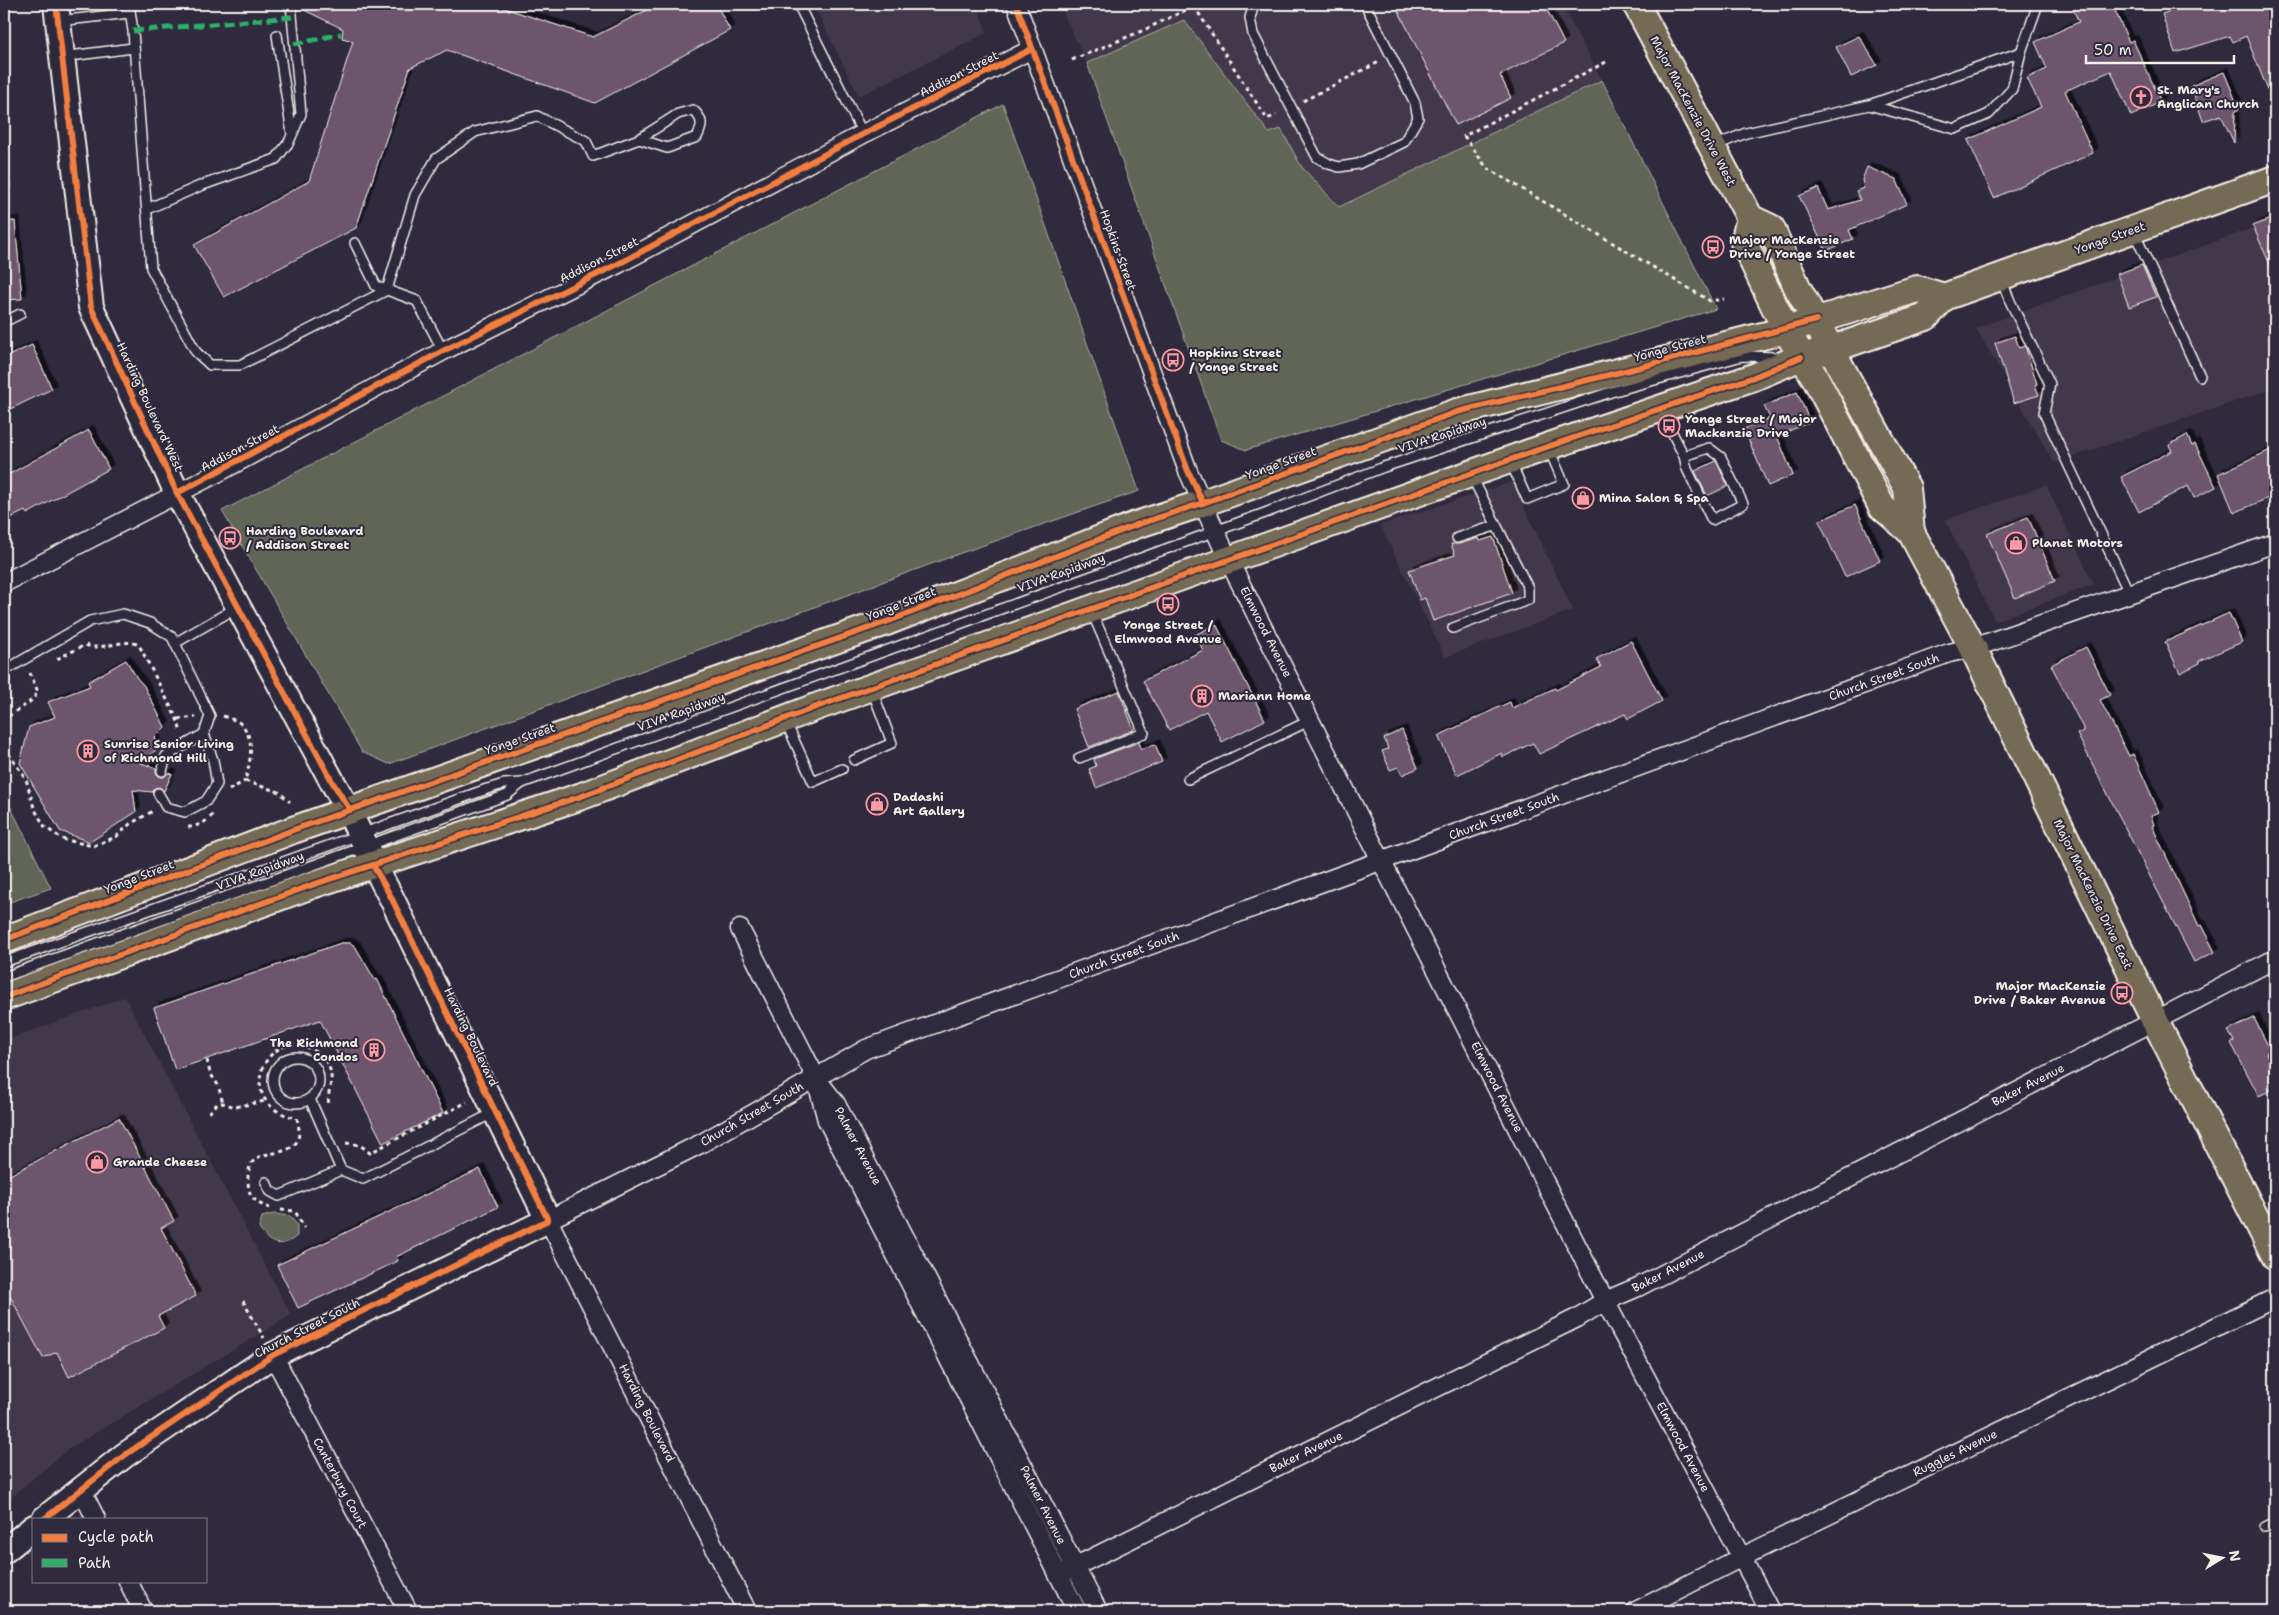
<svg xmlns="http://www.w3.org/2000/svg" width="2279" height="1615" viewBox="0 0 2279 1615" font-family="'Shantell Sans',sans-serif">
  <defs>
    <filter id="shadow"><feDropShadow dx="4.5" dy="-4.5" stdDeviation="0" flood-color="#0009"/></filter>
  </defs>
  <rect width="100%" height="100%" fill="#2f2a3d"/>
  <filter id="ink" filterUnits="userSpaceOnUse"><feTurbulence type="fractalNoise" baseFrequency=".02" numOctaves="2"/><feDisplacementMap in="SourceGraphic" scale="10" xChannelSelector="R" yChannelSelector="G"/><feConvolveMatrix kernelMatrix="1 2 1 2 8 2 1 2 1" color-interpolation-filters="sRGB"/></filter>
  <g filter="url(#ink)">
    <g fill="#42384b">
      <path d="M813 4H977L987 33 859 96Z"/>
      <path d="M1059 4H1561L1602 80 1339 207 1301 166 1281 129 1269 133 1184 20 1087 63Z"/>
      <path d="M2275 220V388L2054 463 1976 328Z"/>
      <path d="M1512 482 1573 610 1445 657 1380 525Z"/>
      <path d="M2046 485 2094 584 1995 621 1945 520Z"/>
      <path d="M125 997 291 1315 67 1450 4 1503V1041Z"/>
    </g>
    <g fill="#616557" stroke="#aaaba0">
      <path d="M1184 20 1269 133 1281 129 1301 166 1339 207 1602 80 1716 309 1246 450 1221 440 1087 63Z"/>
      <path d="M1003 104 1139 491 961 553 389 764 362 752 222 511Z"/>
      <path d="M4 794 51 888 4 904Z"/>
      <path d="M274 1214 290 1216 297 1225V1236C281 1249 269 1245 259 1228L262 1217Z"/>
    </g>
    <g fill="#6d576d" stroke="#f4f1e8" filter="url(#shadow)">
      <path d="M297 4H492L593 37 659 4H716L730 30 595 103 447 50 410 68 356 228 224 297 194 245 309 181 353 41 342 38 343 29 298 7Z"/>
      <path d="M1395 4H1544L1564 43 1500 75 1511 98 1456 125Z"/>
      <path d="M2084 4H2112L2129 42 2133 40 2161 102 2131 116 2111 71 2065 91 2093 153 1994 198 1968 140 2041 107 2027 78 2047 69 2035 42 2079 22 2073 9Z"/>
      <path d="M2193 4H2265L2275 32V108L2246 36 2233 42 2230 36 2175 53 2162 14Z"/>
      <path d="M1859 36 1877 65 1851 77 1836 47Z"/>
      <path d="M2224 72 2239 109 2235 112 2234 143 2221 115 2203 121 2191 86Z"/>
      <path d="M1867 167 1896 179 1907 204 1849 230 1853 239 1826 251 1799 196 1818 188 1828 210 1860 200 1856 191 1864 188 1862 180Z"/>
      <path d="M2275 217V276L2253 226Z"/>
      <path d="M15 221 22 299 4 300V222Z"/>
      <path d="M2142 265 2156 297 2129 307 2117 274Z"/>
      <path d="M2015 336 2019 348 2025 346 2037 384 2035 385 2039 395 2014 403 1995 343Z"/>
      <path d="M32 345 52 389 4 412V358Z"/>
      <path d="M1797 392 1810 422 1777 436 1793 475 1768 486 1744 429 1770 418 1764 406Z"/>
      <path d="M89 430 109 469 27 514 25 511 4 521V477Z"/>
      <path d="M2187 435 2192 446 2195 444 2216 487 2194 498 2188 486 2139 512 2121 477 2172 451 2169 445Z"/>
      <path d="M2275 448V495L2234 513 2218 474Z"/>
      <path d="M1716 461 1728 486 1707 496 1695 471Z"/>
      <path d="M1855 505 1880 561 1845 577 1819 521Z"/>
      <path d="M2028 517 2055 581 2015 598 1987 534Z"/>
      <path d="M1493 537 1512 593 1433 621 1425 598 1420 600 1409 570 1455 555 1451 544H1459L1479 538 1480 541Z"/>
      <path d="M2229 613 2242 642 2199 661 2200 663 2180 673 2165 642Z"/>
      <path d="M1216 624 1265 720 1222 742 1206 711 1169 730 1143 681 1203 650 1195 635Z"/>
      <path d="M1631 641 1662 701 1628 719 1625 714 1539 754 1533 743 1503 757 1502 753 1457 775 1438 736 1510 702 1512 708 1555 688 1556 690 1601 667 1596 659Z"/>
      <path d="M2086 647 2110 695 2100 700 2129 756 2133 754 2159 812 2151 816 2154 825 2152 826 2199 926 2201 925 2215 952 2194 962 2077 734 2083 731V728L2051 665Z"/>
      <path d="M126 660 137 678 144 686 165 727 155 737 158 748 141 763 156 768V773L160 777H164L168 773 172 774 164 791 159 787 155 788 152 792 133 790 136 812 90 842 60 831 20 763 29 727 55 717 48 702 90 686 88 682Z"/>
      <path d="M1119 691 1134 730 1089 747 1074 709Z"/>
      <path d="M1402 730 1418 768 1402 775 1398 767 1390 770 1382 751 1388 749 1384 738Z"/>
      <path d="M1139 742 1141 749 1155 744 1162 762 1096 788 1089 769 1096 766 1094 759Z"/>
      <path d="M341 943H350L355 946 375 980 377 979 443 1113 383 1143 320 1020 175 1070 154 1008Z"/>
      <path d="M2254 1018 2270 1050 2266 1053 2275 1072V1088L2259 1096 2231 1043 2234 1041 2228 1031Z"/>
      <path d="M119 1118 174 1221 161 1228 196 1296 158 1316 164 1328 69 1377 57 1352 43 1358 4 1285V1178Z"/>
      <path d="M480 1169 498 1207 396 1257 398 1261 298 1308 277 1265Z"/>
    </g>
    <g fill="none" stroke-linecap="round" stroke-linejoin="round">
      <g stroke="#f4f1e8" stroke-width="12">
        <g id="lane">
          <path d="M129 4 133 31 151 268 196 352 210 365H240L387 290 415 195 436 159 475 132 537 116 586 141 593 156 639 139 667 148 697 137C703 125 703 119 693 110L678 114 639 139"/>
          <path d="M798 4 863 134"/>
          <path d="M1254 4 1250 18 1253 34 1317 157 1329 164 1339 167 1358 164 1404 142 1418 118 1415 103 1365 4"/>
          <path d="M58 21 130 13"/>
          <path d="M277 35 292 134"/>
          <path d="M62 57 133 48"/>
          <path d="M1869 105 1955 129 1989 114 2012 89 2021 52 2038 4"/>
          <path d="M1714 146 1746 133 1869 105 2021 52"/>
          <path d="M4 185H5"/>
          <path d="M147 209 200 186 276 159 289 142 301 114 291 4"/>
          <path d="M2134 232 2200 376"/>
          <path d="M355 243 376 286 417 301 443 351"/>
          <path d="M2001 279 2010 301 2050 384 2044 413 2129 593"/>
          <path d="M4 322 20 314"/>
          <path d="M1661 411 1684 456 1709 448 1721 457 1743 504 1712 520 1687 469 1684 456"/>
          <path d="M1511 463 1527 499 1564 484 1549 449"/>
          <path d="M1457 538 1495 526"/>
          <path d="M1453 628 1528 600V588L1471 475"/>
          <path d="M175 643 238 607"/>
          <path d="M4 671 90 621 123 614 150 623 172 637 210 716 204 734 166 756 162 771"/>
          <path d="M785 720 813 782 842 769"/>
          <path d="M1079 758 1144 733 1091 610"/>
          <path d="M854 760 892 743 872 690"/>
          <path d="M1188 779 1311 720"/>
          <path d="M158 793 166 807 185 812 206 801 217 784 213 760 204 734"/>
          <path d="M4 962 487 789 504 784 522 783"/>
          <path d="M4 977 507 795 522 783 1265 513 1384 467 1611 392 1742 356 1779 357"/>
          <circle cx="296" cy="1080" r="23"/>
          <path d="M310 1099 341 1170 363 1179 495 1112"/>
          <path d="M266 1182 270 1191 279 1196 341 1170"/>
          <path d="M2265 1527 2275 1522"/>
        </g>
      </g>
      <g stroke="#f4f1e8" stroke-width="21">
        <g id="street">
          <path d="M1016 4 1188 471 1229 561 1605 1301 1770 1611"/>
          <path d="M4 583 219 472 443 351 620 263 863 134 1032 49"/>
          <path d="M740 929 816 1078 836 1104 1098 1611"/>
          <path d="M818 1086 827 1120 1077 1611"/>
          <path d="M273 1355 408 1611"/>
          <path d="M81 1489 96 1519"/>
          <path d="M1058 1575 1577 1318 1605 1301 1638 1287 2275 959"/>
          <path d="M128 1581 143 1611"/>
          <path d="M747 1611 548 1220 702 1143 866 1049 1949 653 1973 648 2275 543"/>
          <path d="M1636 1611 1742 1557 2275 1298"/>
        </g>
      </g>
      <g stroke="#f4f1e8" stroke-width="28">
        <g id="secondary">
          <path d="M44 1519 125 1455 273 1355 548 1220 391 897C370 860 356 820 333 783L177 493 91 307 56 4"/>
          <path d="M4 1551 34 1527"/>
        </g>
      </g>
      <g stroke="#f4f1e8" stroke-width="30">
        <g id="primary">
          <path d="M1636 4 1750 218 1771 228 1798 289 1907 488 1911 532"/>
          <path d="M1750 218 1744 243 1786 330 1817 381 1882 507 1911 532 1973 648 2154 1019 2275 1256"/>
          <path d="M4 940 293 830 889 621 1136 525 1203 503 1457 412 1786 330 1917 289 1944 297"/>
          <path d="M4 997 312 885 582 796 816 707 1529 453 1754 377 1801 357 1832 349 1926 317 1944 297 2275 179"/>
        </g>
      </g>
      <g stroke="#f4f1e8" stroke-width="3" stroke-dasharray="4 4" stroke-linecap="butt">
        <path d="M1194 6 1267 119 1276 115"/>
        <path d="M1072 60 1144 30 1198 4"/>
        <path d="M1606 62 1464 136 1487 168 1710 301 1724 299"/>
        <path d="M1303 101 1379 62"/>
        <path d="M57 659 85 645C104 652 122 637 139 645L177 719 181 732"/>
        <path d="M223 716C228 718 237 720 241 724 256 739 250 763 245 781L279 792 290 802"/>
        <path d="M178 719 196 717"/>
        <path d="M4 723C12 708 28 709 38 692L30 673"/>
        <path d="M4 747 26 779 34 808 45 827 62 839 93 846 116 837 130 824 153 811"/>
        <path d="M229 790 245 781"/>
        <path d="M188 827C197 827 208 821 213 814"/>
        <path d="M207 1060 210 1073 218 1085 223 1103"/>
        <path d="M209 1113 217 1104 223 1103 235 1107 265 1101"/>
        <path d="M346 1143 360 1145 370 1153 467 1102"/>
        <path d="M270 1208C264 1207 254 1201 251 1195 248 1190 248 1182 248 1176 250 1145 281 1160 295 1144 301 1137 299 1127 297 1118 232 1106 264 1030 307 1047 317 1051 325 1058 329 1067 335 1081 326 1093 329 1105"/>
        <path d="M281 1210 295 1211 304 1228"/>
        <path d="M243 1301 264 1338"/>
      </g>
      <use href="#lane" stroke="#2f2a3d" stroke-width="9"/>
      <use href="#street" stroke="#2f2a3d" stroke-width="18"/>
      <use href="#secondary" stroke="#2f2a3d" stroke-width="24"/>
      <use href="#primary" stroke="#746b55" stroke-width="26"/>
      <g stroke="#2db169" stroke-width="5" stroke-dasharray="10 5" stroke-linecap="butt">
        <path d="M133 31 292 17"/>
        <path d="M294 44 341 34"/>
      </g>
      <g stroke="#2f2a3d" stroke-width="9">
        <g id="cycleway">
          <path d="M56 4 91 307 177 493 333 783 350 810"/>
          <path d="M1016 4 1188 471 1203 503"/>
          <path d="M177 493 443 351 620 263 863 134 1032 49"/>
          <path d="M4 940 293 830 889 621 1136 525 1203 503 1457 412 1641 367 1816 320"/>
          <path d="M4 997 312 885 582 796 816 707 1529 453 1754 377 1801 357"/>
          <path d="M44 1519 125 1455 273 1355 548 1220 391 897 373 865"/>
        </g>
      </g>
      <use href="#cycleway" stroke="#f27e40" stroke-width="6"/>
    </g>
  </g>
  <defs>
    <g id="church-ring" transform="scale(1.125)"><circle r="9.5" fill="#2f2a3d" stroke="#ff9aa2" stroke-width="1.5"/><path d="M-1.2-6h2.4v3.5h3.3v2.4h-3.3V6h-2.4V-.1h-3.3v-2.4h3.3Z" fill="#ff9aa2"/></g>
    <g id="bus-ring" transform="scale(1.125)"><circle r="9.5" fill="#2f2a3d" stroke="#ff9aa2" stroke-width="1.5"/><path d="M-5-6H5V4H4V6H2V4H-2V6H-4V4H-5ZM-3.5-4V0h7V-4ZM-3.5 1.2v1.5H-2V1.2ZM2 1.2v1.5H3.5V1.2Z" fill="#ff9aa2"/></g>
    <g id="shop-ring" transform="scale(1.125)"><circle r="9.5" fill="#2f2a3d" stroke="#ff9aa2" stroke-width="1.5"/><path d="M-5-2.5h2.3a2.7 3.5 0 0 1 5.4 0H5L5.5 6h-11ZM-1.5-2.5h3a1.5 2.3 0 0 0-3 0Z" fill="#ff9aa2"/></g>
    <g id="building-ring" transform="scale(1.125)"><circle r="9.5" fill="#2f2a3d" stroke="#ff9aa2" stroke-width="1.5"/><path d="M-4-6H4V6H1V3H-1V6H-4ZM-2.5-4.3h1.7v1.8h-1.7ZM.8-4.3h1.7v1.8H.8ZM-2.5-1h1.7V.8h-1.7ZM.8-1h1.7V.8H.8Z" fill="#ff9aa2"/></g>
  </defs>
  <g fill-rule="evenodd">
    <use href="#church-ring" x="2141" y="97"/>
    <use href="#bus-ring" x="1713" y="247"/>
    <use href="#bus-ring" x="1173" y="360"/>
    <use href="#bus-ring" x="1669" y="426"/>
    <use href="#shop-ring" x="1583" y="498"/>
    <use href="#bus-ring" x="230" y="538"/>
    <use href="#shop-ring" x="2016" y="543"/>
    <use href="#bus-ring" x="1168" y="604"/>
    <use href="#building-ring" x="1202" y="696"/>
    <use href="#building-ring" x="88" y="751"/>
    <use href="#shop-ring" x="877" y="804"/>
    <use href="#bus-ring" x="2122" y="993"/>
    <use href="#building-ring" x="374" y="1050"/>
    <use href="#shop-ring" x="97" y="1162"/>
  </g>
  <g text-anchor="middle" stroke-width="4" stroke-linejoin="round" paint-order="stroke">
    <g font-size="12" fill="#f4f1e8" stroke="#2f2a3d">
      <text transform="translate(959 74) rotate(-27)" y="4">Addison Street</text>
      <text transform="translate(1693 111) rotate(62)" y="4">Major MacKenzie Drive West</text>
      <text transform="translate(2110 238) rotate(-20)" y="4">Yonge Street</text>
      <text transform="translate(1118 250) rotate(70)" y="4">Hopkins Street</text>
      <text transform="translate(599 260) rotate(-27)" y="4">Addison Street</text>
      <text transform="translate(1670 348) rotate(-15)" y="4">Yonge Street</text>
      <text transform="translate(150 407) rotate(65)" y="4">Harding Boulevard West</text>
      <text transform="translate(1442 435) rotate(-18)" y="4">VIVA Rapidway</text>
      <text transform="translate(240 448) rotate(-28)" y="4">Addison Street</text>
      <text transform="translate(1281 463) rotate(-20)" y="4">Yonge Street</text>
      <text transform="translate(1061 573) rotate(-20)" y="4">VIVA Rapidway</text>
      <text transform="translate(901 604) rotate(-21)" y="4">Yonge Street</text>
      <text transform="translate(1266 632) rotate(63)" y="4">Elmwood Avenue</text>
      <text transform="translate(1884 677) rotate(-20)" y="4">Church Street South</text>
      <text transform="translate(681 712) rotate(-20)" y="4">VIVA Rapidway</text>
      <text transform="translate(520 739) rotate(-19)" y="4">Yonge Street</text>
      <text transform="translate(1504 816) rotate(-20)" y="4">Church Street South</text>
      <text transform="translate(260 871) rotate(-20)" y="4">VIVA Rapidway</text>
      <text transform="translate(139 877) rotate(-21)" y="4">Yonge Street</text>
      <text transform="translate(2093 894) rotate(64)" y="4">Major MacKenzie Drive East</text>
      <text transform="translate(1124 955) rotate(-20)" y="4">Church Street South</text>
      <text transform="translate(471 1037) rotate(64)" y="4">Harding Boulevard</text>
      <text transform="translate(2028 1085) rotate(-27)" y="4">Baker Avenue</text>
      <text transform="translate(1497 1087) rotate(63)" y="4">Elmwood Avenue</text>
      <text transform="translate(752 1114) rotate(-30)" y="4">Church Street South</text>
      <text transform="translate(858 1146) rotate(62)" y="4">Palmer Avenue</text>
      <text transform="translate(1668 1271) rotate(-27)" y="4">Baker Avenue</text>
      <text transform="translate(307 1328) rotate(-27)" y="4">Church Street South</text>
      <text transform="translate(647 1413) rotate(63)" y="4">Harding Boulevard</text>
      <text transform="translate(1683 1447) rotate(62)" y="4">Elmwood Avenue</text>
      <text transform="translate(1306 1452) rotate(-26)" y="4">Baker Avenue</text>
      <text transform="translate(1955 1453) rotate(-26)" y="4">Ruggles Avenue</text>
      <text transform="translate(340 1483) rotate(62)" y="4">Canterbury Court</text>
      <text transform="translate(1043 1505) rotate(63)" y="4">Palmer Avenue</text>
    </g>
    <g font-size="12" font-weight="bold" fill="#f4f1e8" stroke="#2f2a3d" text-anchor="start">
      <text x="2157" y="94">St. Mary's<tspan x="2157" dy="14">Anglican Church</tspan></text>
      <text x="1729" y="244">Major MacKenzie<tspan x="1729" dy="14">Drive / Yonge Street</tspan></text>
      <text x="1189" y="357">Hopkins Street<tspan x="1189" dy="14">/ Yonge Street</tspan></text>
      <text x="1685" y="423">Yonge Street / Major<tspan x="1685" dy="14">Mackenzie Drive</tspan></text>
      <text x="1599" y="502">Mina Salon &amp; Spa</text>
      <text x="246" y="535">Harding Boulevard<tspan x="246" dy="14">/ Addison Street</tspan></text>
      <text x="2032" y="547">Planet Motors</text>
      <text x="1168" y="629" text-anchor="middle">Yonge Street /<tspan x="1168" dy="14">Elmwood Avenue</tspan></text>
      <text x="1218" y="700">Mariann Home</text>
      <text x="104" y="748">Sunrise Senior Living<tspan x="104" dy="14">of Richmond Hill</tspan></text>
      <text x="893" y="801">Dadashi<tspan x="893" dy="14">Art Gallery</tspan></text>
      <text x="2106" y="990" text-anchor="end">Major MacKenzie<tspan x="2106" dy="14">Drive / Baker Avenue</tspan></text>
      <text x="358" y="1047" text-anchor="end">The Richmond<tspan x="358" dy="14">Condos</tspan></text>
      <text x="113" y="1166">Grande Cheese</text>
    </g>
  </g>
  <rect width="2279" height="1615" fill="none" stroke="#2f2a3d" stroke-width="20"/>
  <rect x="10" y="10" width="2259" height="1595" fill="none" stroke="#f4f1e8" stroke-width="2" filter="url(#ink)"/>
  <rect x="32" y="1518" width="175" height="65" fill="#2f2a3d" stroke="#7e7a81"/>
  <rect x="42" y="1534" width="25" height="8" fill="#f27e40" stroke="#7e7a81"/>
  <text x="78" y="1542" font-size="15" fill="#f4f1e8">Cycle path</text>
  <rect x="42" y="1559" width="25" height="8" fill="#2db169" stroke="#7e7a81"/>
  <text x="78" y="1568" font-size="15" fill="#f4f1e8">Path</text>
  <g transform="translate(2222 1558) rotate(80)" stroke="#2f2a3d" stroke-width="4" paint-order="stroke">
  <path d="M0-4L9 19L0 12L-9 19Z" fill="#f4f1e8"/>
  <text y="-8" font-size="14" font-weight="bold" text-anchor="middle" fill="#f4f1e8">N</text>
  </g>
  <path d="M2086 55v8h148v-8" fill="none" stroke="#f4f1e8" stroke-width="2.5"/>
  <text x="2094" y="55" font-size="15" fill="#f4f1e8" stroke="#2f2a3d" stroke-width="4" paint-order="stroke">50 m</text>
</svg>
